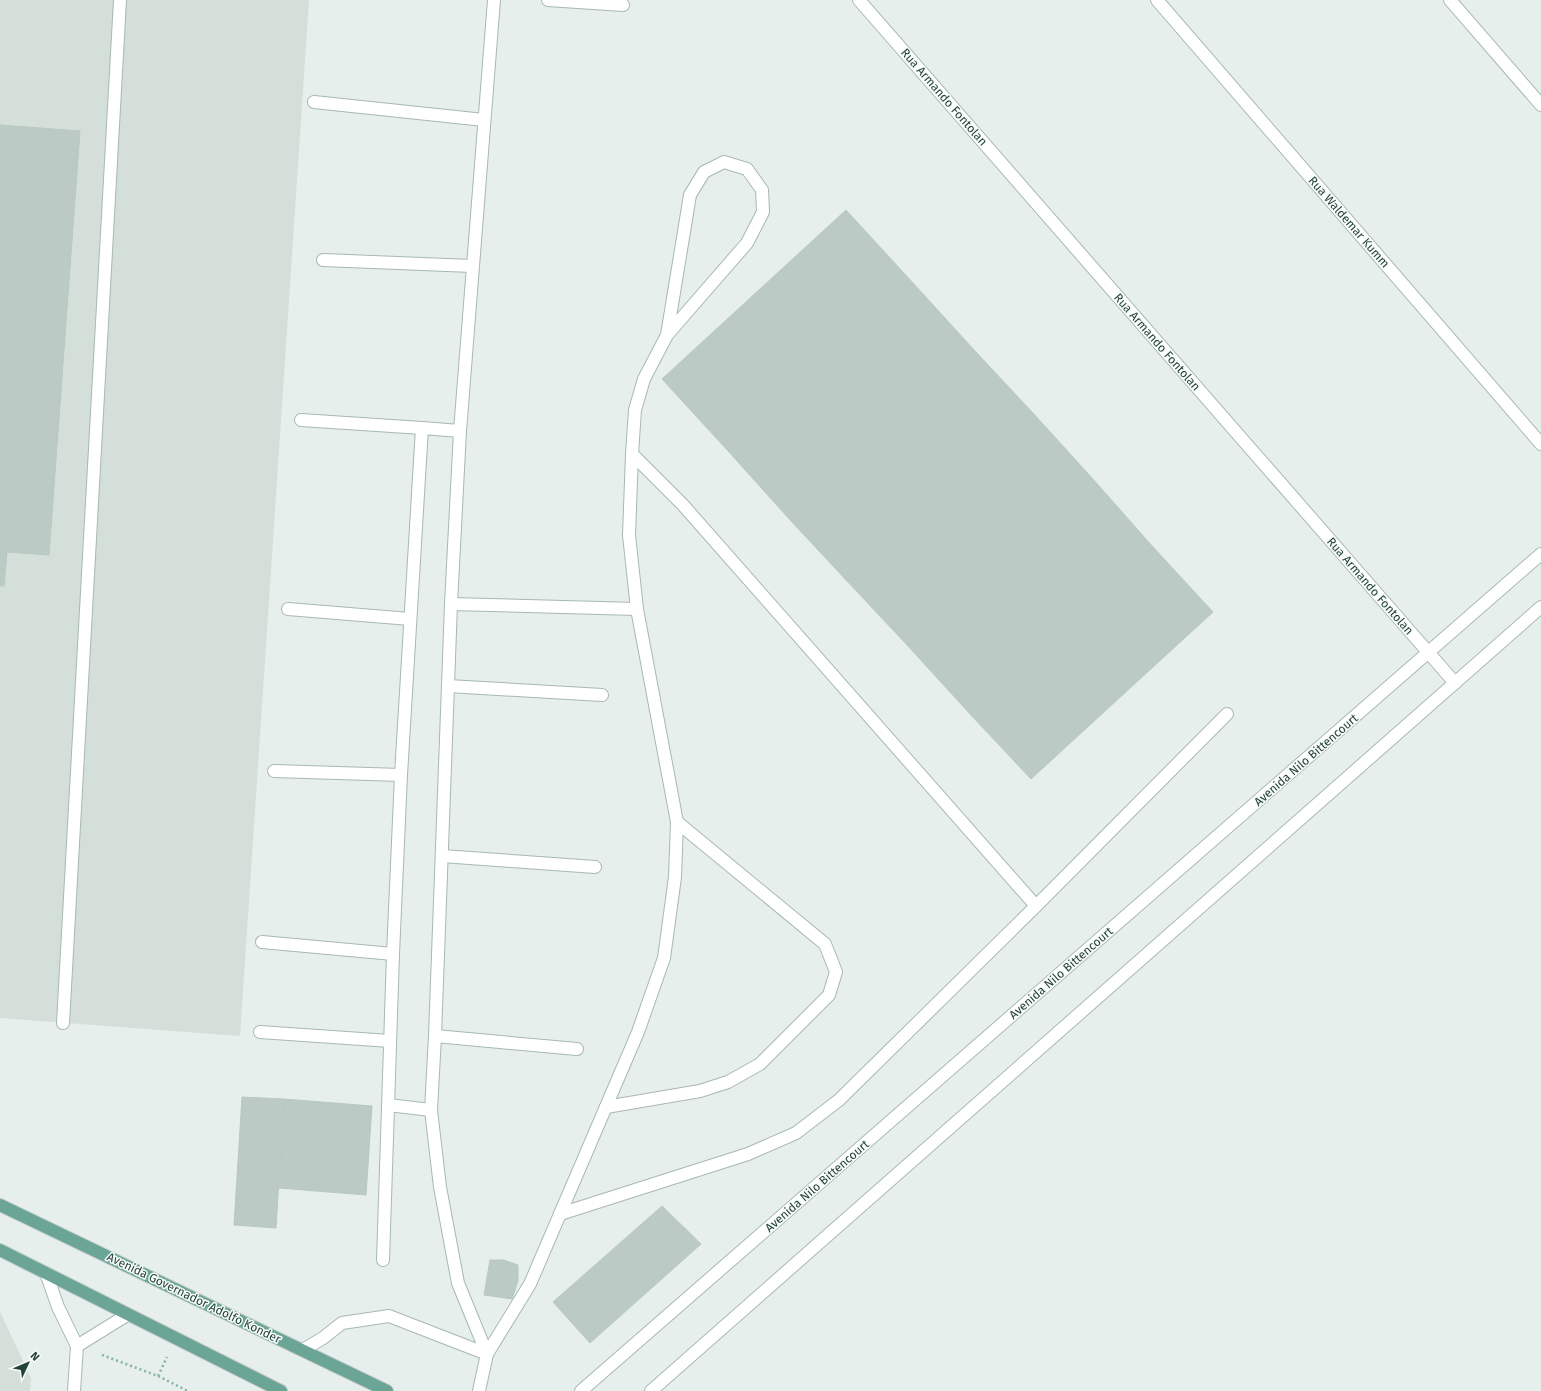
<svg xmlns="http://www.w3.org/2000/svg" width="1541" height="1391" viewBox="0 0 1541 1391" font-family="'Fira Sans',sans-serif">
  <rect width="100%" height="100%" fill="#e6efeb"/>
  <g fill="#d4dfda">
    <path d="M0 0H309L240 1036 0 1018Z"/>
    <path d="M0 1312 31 1378 30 1391H0Z"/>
  </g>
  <g fill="#bbcac4" stroke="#b8c9c2">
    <path d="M0 125 80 131 49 555 7 552 4 586H0Z"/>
    <path d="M846 210 913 283 729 452 662 379Z"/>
    <path d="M913 283 975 351 791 521 729 452Z"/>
    <path d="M975 351 1032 412 847 581 791 521Z"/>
    <path d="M1032 412 1092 478 908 646 847 581Z"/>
    <path d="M1092 478 1153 547 970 714 908 646Z"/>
    <path d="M1153 547 1213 612 1031 779 970 714Z"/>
    <path d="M242 1097 284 1099 276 1228 234 1225Z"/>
    <path d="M284 1099 372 1106 366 1195 279 1188Z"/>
    <path d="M662 1206 701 1244 590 1343 553 1302Z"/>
    <path d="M490 1260H504L518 1265V1281L512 1299 484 1295Z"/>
  </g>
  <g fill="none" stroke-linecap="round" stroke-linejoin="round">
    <g stroke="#a8b8b2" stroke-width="14">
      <g id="service">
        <path d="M548 0 623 5"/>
        <path d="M314 102 484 120"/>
        <path d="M323 260 472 266"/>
        <path d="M301 420 422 428"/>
        <path d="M632 454 683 505 1036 906"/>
        <path d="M451 604 637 609"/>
        <path d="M288 609 410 619"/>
        <path d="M448 686 602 695"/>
        <path d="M274 771 401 775"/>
        <path d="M442 856 595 867"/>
        <path d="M262 942 393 954"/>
        <path d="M63 1023 120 0"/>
        <path d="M260 1032 390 1041"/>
        <path d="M435 1036 577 1049"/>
        <path d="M388 1105 431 1110"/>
        <path d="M606 1107 700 1091 728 1082 760 1064 829 995 836 972 825 944 677 822"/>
        <path d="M560 1214 748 1154 796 1133 839 1100 1036 906 1227 714"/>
        <path d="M383 1260 393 954 401 775 422 428 460 431"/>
        <path d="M303 1350 323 1338 342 1323 389 1316 487 1354 530 1284 638 1032 664 958 675 877 677 822 637 609 629 535 632 454 635 410 644 379 667 335 747 243 763 212 762 190 747 169 724 162 704 172 690 195 667 335"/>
        <path d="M479 1391 487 1354 458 1283 440 1187 431 1110 435 1036 451 604 460 431 494 0"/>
      </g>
    </g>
    <g stroke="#a8b8b2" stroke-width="14">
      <g id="minor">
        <path d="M859 0 1455 683"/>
        <path d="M1157 0 1541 444"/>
        <path d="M1450 0 1541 105"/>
      </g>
    </g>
    <g stroke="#a8b8b2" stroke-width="14">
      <g id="tertiary">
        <path d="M46 1273 58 1307 77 1346 74 1391"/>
        <path d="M77 1346 127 1315"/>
        <path d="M581 1391 1541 554"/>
        <path d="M651 1391 1541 607"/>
      </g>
    </g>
    <g stroke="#c2cac8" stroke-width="14">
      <g id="primary">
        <path d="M0 1205 387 1391"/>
        <path d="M0 1250 281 1391"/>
      </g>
    </g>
    <g stroke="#86b3a5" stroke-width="2.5" stroke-dasharray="2 3" stroke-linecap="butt">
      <path d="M102 1355 158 1376 188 1391"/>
      <path d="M158 1376 167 1357"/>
    </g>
    <use href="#service" stroke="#fff" stroke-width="12"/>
    <use href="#minor" stroke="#fff" stroke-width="12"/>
    <use href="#tertiary" stroke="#fff" stroke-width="12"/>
    <use href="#primary" stroke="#6aa596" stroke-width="12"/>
  </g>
  <g text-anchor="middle" stroke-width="3" stroke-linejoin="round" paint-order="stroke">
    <g font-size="12" fill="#24423a" stroke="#f7fbf9">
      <text transform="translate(944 97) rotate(49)" y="4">Rua Armando Fontolan</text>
      <text transform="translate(1349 222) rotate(49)" y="4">Rua Waldemar Kumm</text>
      <text transform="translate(1157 342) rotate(49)" y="4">Rua Armando Fontolan</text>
      <text transform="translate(1370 586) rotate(49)" y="4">Rua Armando Fontolan</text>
      <text transform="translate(1306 760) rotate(-41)" y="4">Avenida Nilo Bittencourt</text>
      <text transform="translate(1061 973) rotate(-41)" y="4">Avenida Nilo Bittencourt</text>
      <text transform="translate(817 1186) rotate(-41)" y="4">Avenida Nilo Bittencourt</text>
      <text transform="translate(194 1298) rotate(26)" y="4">Avenida Governador Adolfo Konder</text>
    </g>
  </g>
  <g transform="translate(28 1363) rotate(46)" stroke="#f7fbf9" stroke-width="3" paint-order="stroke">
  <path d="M0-3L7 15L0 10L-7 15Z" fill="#24423a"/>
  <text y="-6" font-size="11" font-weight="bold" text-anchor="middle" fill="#24423a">N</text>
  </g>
</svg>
